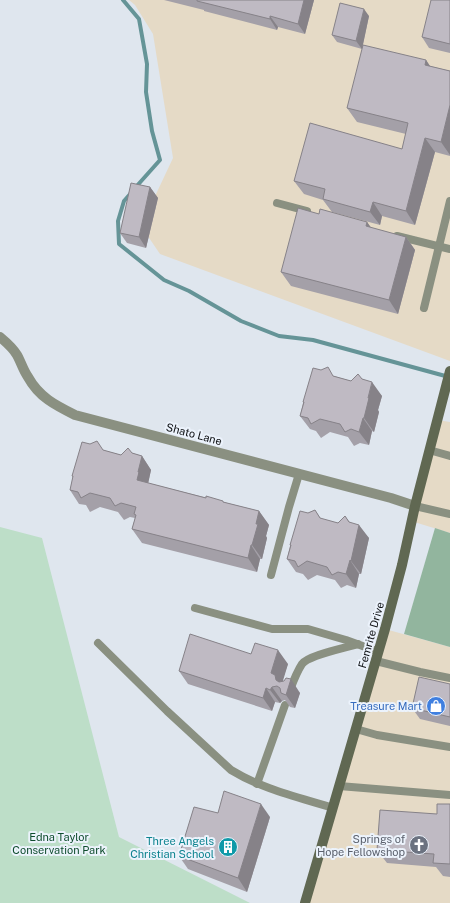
<svg xmlns="http://www.w3.org/2000/svg" width="450" height="903" viewBox="0 0 450 903" font-family="'Public Sans',sans-serif">
  <rect width="100%" height="100%" fill="#dfe6ee"/>
  <g fill="#e5dac6">
    <path d="M129 0H450V361L160 254 141 226 173 158 153 34 135 5Z"/>
    <path d="M437 420 450 422V533L411 521Z"/>
    <path d="M385 629 450 647V903H305Z"/>
  </g>
  <path fill="#bddec8" d="M0 527 42 538 119 837 250 903H0Z"/>
  <path fill="#92b59e" d="M435 528 450 533V647L404 634Z"/>
  <g fill="none" stroke-linecap="round" stroke-linejoin="round">
    <g stroke="#659497" stroke-width="4">
      <path d="M123 0 139 19 147 64 146 92 152 131 160 160 135 188"/>
      <path d="M131 193 124 201 118 221 119 244 164 280 189 291 241 321 279 336 313 340 449 377"/>
    </g>
    <g stroke="#8a9081" stroke-width="8">
      <path d="M277 203 307 211"/>
      <path d="M397 236 450 249"/>
      <path d="M424 308 450 201"/>
      <path d="M429 450 450 456"/>
      <path d="M415 506 450 514"/>
      <path d="M271 575 289 507 299 474"/>
      <path d="M195 608 272 629H308L346 640 379 652"/>
      <path d="M98 643 167 711 231 770C262 789 298 797 333 808"/>
      <path d="M376 661 420 672 450 678"/>
      <path d="M290 690C293 682 298 670 302 664 309 655 346 648 358 644"/>
      <path d="M356 729 377 735 450 747"/>
      <path d="M257 784 285 705"/>
      <path d="M339 786 450 795"/>
    </g>
    <path stroke="#8a9081" stroke-width="10" d="M0 337C6 342 13 348 17 355 21 362 23 370 28 377 39 397 55 405 75 415L391 498 415 506"/>
    <path stroke="#606852" stroke-width="10" d="M305 903 385 629 402 565 415 506 450 371"/>
  </g>
  <g fill="#a4a0a8">
    <path d="M164 0H314L305 34 278 27 277 30 204 11V10Z"/>
    <path d="M450 0V53L429 48 422 37Z"/>
    <path d="M369 16 362 49 337 42 332 35Z"/>
    <path d="M426 60 430 66 450 71V156L435 152 415 225 382 216 380 225 332 212 323 200 304 194 294 181 402 149 406 134 357 122 347 108Z"/>
    <path d="M150 187 158 198 146 248 127 243 120 233Z"/>
    <path d="M367 222 371 228 406 237 415 250 398 314 291 286 281 272Z"/>
    <path d="M334 376 351 381 362 379 382 396 378 410 379 412 374 432 372 431 369 445 360 443 354 446 348 437 330 432 321 438 316 431 310 429 300 416 303 403V402Z"/>
    <path d="M103 450 121 455 132 453 142 456 151 470 148 483 259 511 269 525 266 536 267 538 262 559H260L257 572 142 543 132 529 135 518 130 517 124 520 118 512 100 507 90 512 86 505 79 504 70 490 73 477 72 476Z"/>
    <path d="M315 510 321 519 338 523 349 522 369 538 361 574H359L356 588 347 585 341 588 335 580 317 575 308 580 303 574 296 572 287 559 290 546V545L308 513Z"/>
    <path d="M251 654 288 664 282 681 300 693 295 708 290 707 285 700 282 701 280 703 275 702 272 711 188 684 179 671Z"/>
    <path d="M450 684V726L420 719 412 708Z"/>
    <path d="M450 804V877L443 876 436 867 387 863 377 850 437 814Z"/>
    <path d="M270 817 247 892 188 869 179 856Z"/>
  </g>
  <g fill="#868288">
    <path d="M304 0H314L305 34 298 24Z"/>
    <path d="M364 9 369 16 362 49 356 41Z"/>
    <path d="M270 16 278 27 277 30 270 19Z"/>
    <path d="M426 60 435 74 425 65Z"/>
    <path d="M450 105V155L441 142Z"/>
    <path d="M425 138 435 152 415 225 406 211Z"/>
    <path d="M150 187 158 198 146 248 139 237Z"/>
    <path d="M373 202 382 216 380 225 370 212Z"/>
    <path d="M367 222 377 236 366 226Z"/>
    <path d="M406 237 415 250 398 314 389 300Z"/>
    <path d="M372 382 382 396 378 410 379 412 374 432 364 418Z"/>
    <path d="M363 418 372 431 369 445 359 432Z"/>
    <path d="M142 456 151 470 148 484 137 480 138 472Z"/>
    <path d="M259 511 269 525 266 536 267 538 262 559 252 545 256 524Z"/>
    <path d="M345 516 355 530 359 525 369 538 361 574 351 561Z"/>
    <path d="M251 545 260 559 257 572 248 558Z"/>
    <path d="M350 560 359 574 356 588 346 574Z"/>
    <path d="M278 650 288 664 282 684 286 693 271 673Z"/>
    <path d="M291 679 300 693 295 708 286 695Z"/>
    <path d="M272 687 282 701 280 703 270 690Z"/>
    <path d="M266 688 275 702 272 711 263 698Z"/>
    <path d="M261 804 270 817 247 892 238 878Z"/>
  </g>
  <g fill="#bfbac3" stroke="#868288">
    <path d="M197 0H304L298 24 270 16V19L197 1Z"/>
    <path d="M431 0H450V44L422 37Z"/>
    <path d="M340 3 364 9 356 41 332 35Z"/>
    <path d="M363 45 426 60 425 65 450 71V105L441 142 425 138 406 211 373 202 370 212 323 199 325 189 294 181 310 123 402 149 408 123 347 108Z"/>
    <path d="M131 183 150 187 139 237 120 233Z"/>
    <path d="M298 208 319 214 320 209 367 222 366 226 406 237 389 300 281 272Z"/>
    <path d="M328 367 333 376 351 381 358 374 362 379 372 382 368 398H369L364 418H363L359 432 351 429 345 432 340 424 320 419 311 424 308 418 300 416 304 402H303L313 368 321 370Z"/>
    <path d="M97 441 103 450 121 455 128 448 132 453 142 456 138 472H139L137 480 206 498V496L223 501V502L259 511 256 524H258L252 545H251L248 558 132 529 136 515 134 514 136 507 121 503 115 506 110 498 90 493 81 498 78 492 70 490 73 476H72L82 442 90 444Z"/>
    <path d="M315 510 320 518 338 523 345 516 349 522 359 525 351 561 350 560 346 574 338 572 332 575 327 567 307 561 298 567 295 561 287 559 291 545H290L300 511 308 513Z"/>
    <path d="M190 634 251 654 255 643 278 650 271 673 275 675 276 680 279 682 284 681 286 678 291 679 286 695 281 693 280 688 277 686 272 687 270 690 266 688 263 698 179 671Z"/>
    <path d="M419 677 450 684V717L412 708Z"/>
    <path d="M224 791 261 804 238 878 179 856 194 807 218 813Z"/>
    <path d="M437 804H450V864L433 863 434 854 377 850 380 810 437 814Z"/>
  </g>
  <defs>
    <g id="shop-disc" transform="scale(1)"><circle r="9.5" fill="#3f7fe0" stroke="#ecf3fc"/><path d="M-5-2.5h2.3a2.7 3.5 0 0 1 5.4 0H5L5.5 6h-11ZM-1.5-2.5h3a1.5 2.3 0 0 0-3 0Z" fill="#fff"/></g>
    <g id="church-disc" transform="scale(1)"><circle r="9.5" fill="#6b7280" stroke="#ecf3fc"/><path d="M-1.2-6h2.4v3.5h3.3v2.4h-3.3V6h-2.4V-.1h-3.3v-2.4h3.3Z" fill="#fff"/></g>
    <g id="building-disc" transform="scale(1)"><circle r="9.5" fill="#0f9aa8" stroke="#ecf3fc"/><path d="M-4-6H4V6H1V3H-1V6H-4ZM-2.5-4.3h1.7v1.8h-1.7ZM.8-4.3h1.7v1.8H.8ZM-2.5-1h1.7V.8h-1.7ZM.8-1h1.7V.8H.8Z" fill="#fff"/></g>
  </defs>
  <g fill-rule="evenodd">
    <use href="#shop-disc" x="436" y="706"/>
    <use href="#church-disc" x="419" y="845"/>
    <use href="#building-disc" x="228" y="847"/>
  </g>
  <g text-anchor="middle" stroke-width="4" stroke-linejoin="round" paint-order="stroke">
    <g font-size="11" fill="#0e1013" stroke="#ecf3fc">
      <text transform="translate(194 434) rotate(15)" y="4">Shato Lane</text>
      <text transform="translate(371 635) rotate(-74)" y="4">Femrite Drive</text>
    </g>
    <g font-size="11" fill="#366cbe" stroke="#ecf3fc" text-anchor="end">
      <text x="422" y="710">Treasure Mart</text>
    </g>
    <g font-size="11" fill="#0e4c2d" stroke="#ecf3fc">
      <text x="59" y="841">Edna Taylor<tspan x="59" dy="13">Conservation Park</tspan></text>
    </g>
    <g font-size="11" fill="#5b616d" stroke="#ecf3fc" text-anchor="end">
      <text x="405" y="843">Springs of<tspan x="405" dy="13">Hope Fellowshop</tspan></text>
    </g>
    <g font-size="11" fill="#0d838f" stroke="#ecf3fc" text-anchor="end">
      <text x="214" y="845">Three Angels<tspan x="214" dy="13">Christian School</tspan></text>
    </g>
  </g>
</svg>
